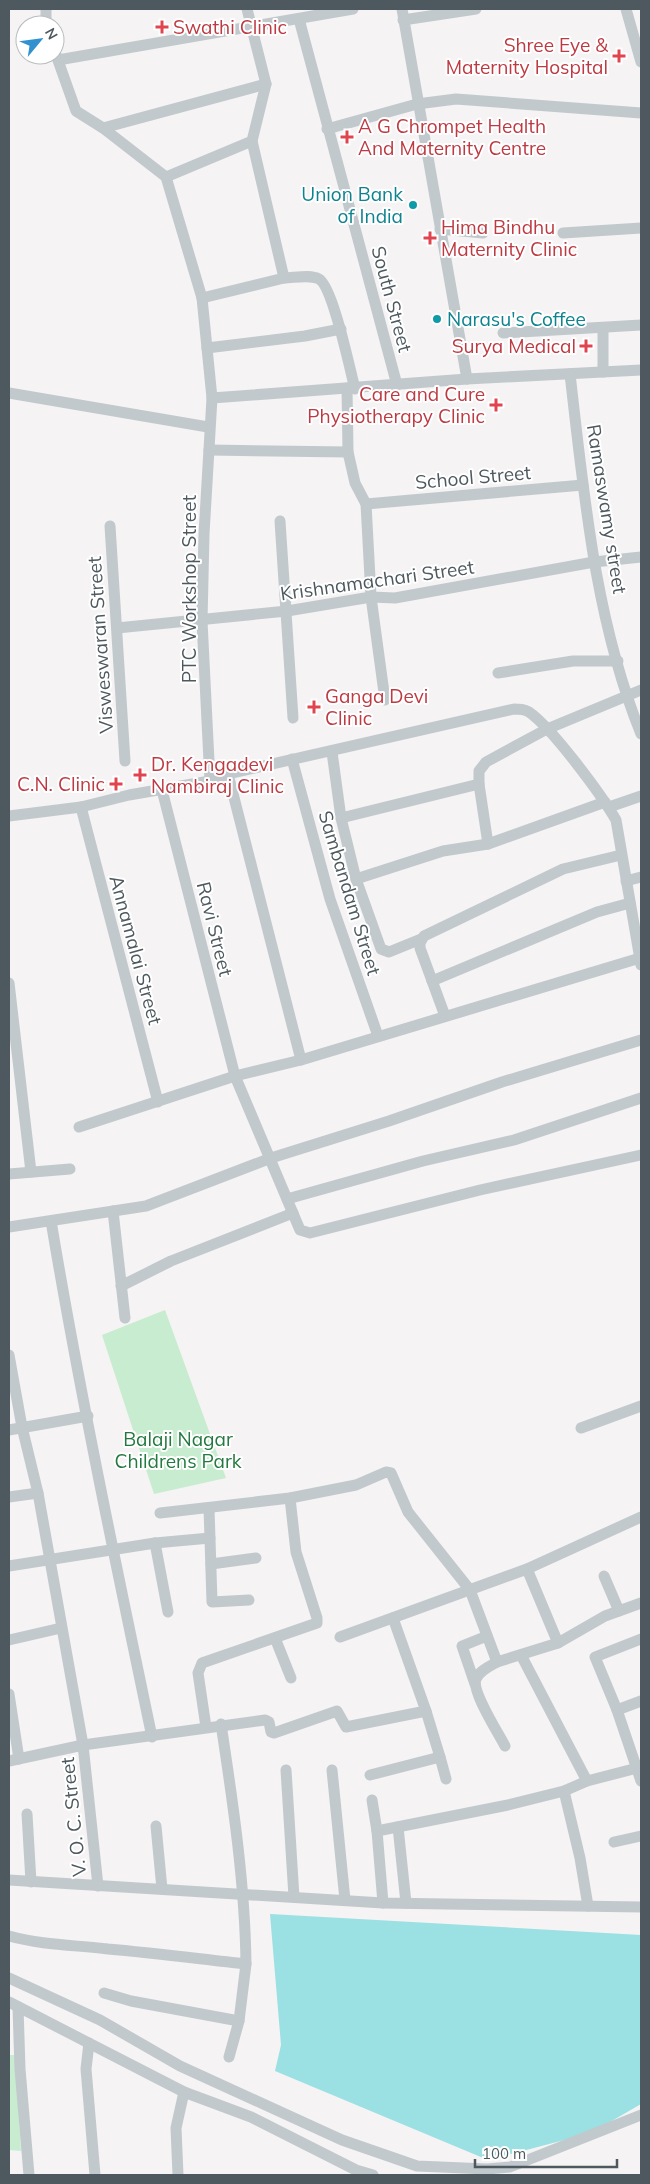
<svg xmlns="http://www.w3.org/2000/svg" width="650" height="2184" viewBox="0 0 650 2184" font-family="Mulish,sans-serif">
  <rect width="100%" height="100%" fill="#f5f3f3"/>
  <g fill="#c8ecd0">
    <path d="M165 1310 226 1478 154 1494 102 1335Z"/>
    <path d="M9 2055H15L21 2151 9 2150Z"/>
  </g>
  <path fill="#9be0e3" d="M270 1914 641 1935V2104L591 2133 488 2160 275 2071 281 2045Z"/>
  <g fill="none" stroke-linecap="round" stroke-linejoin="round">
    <g stroke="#c1c9cd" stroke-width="11">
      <path d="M46 9V25"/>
      <path d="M402 9 467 379"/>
      <path d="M626 9 641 62"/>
      <path d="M299 19 397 385"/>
      <path d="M403 20 476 9"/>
      <path d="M55 52 76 111 103 128 166 177 202 298 212 398 204 534 202 621 210 781"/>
      <path d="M58 60 353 9"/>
      <path d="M103 128 266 84"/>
      <path d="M327 129 417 104 456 99 641 113"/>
      <path d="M166 177 252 141 266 84 247 9"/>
      <path d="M440 229 483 233"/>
      <path d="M563 233 641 228"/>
      <path d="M284 278C294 278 310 274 319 279 333 287 350 370 355 389"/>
      <path d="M202 298 284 278 252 141"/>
      <path d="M603 328V372"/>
      <path d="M503 333 641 325"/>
      <path d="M207 348 305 336 341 329"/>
      <path d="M570 374C584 495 595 620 641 734"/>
      <path d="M347 388 348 452 355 483 366 504 371 597 385 700"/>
      <path d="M9 393 208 427"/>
      <path d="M212 398 467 379 641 370"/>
      <path d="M209 450 348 452"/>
      <path d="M366 504 583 485"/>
      <path d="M280 521 293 718"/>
      <path d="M110 526 125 761"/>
      <path d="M117 628 287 611 371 597 395 598 594 562 641 557"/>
      <path d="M498 673 573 661H618"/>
      <path d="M332 752 341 818 356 879 381 949 389 952 421 939"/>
      <path d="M292 759 330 899 378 1036"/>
      <path d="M228 774 301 1060"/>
      <path d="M479 784V771L486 762 547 729 641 690"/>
      <path d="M162 790 235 1076 300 1230 310 1233 480 1190 641 1155"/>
      <path d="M81 807 158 1102"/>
      <path d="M609 807 641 796"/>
      <path d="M9 816 81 807 129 795 210 781 228 774 514 709C520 709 524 709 529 712 552 728 601 794 616 820L641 965"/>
      <path d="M341 818 479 784 488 844"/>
      <path d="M356 879 443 851 488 844 605 802"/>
      <path d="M626 881 641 877"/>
      <path d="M432 981 597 912 630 903"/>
      <path d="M9 983 31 1172"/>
      <path d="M445 1016 420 948V943L424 936 563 869 621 855"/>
      <path d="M79 1127 235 1076 301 1060 640 958"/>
      <path d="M9 1174 70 1169"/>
      <path d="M287 1199 423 1161 514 1140 641 1098"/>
      <path d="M113 1211 125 1318"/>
      <path d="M51 1221C80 1394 116 1565 152 1737"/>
      <path d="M9 1227 146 1206 271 1158 389 1121 502 1082 641 1040"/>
      <path d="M121 1286 171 1261 293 1213"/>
      <path d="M9 1355 22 1427 38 1493 83 1745 98 1886"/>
      <path d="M581 1428 641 1406"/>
      <path d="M9 1430 88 1416"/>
      <path d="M9 1497 38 1493"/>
      <path d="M209 1508 212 1602 249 1600"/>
      <path d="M160 1513 290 1498 356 1485 386 1472 391 1473 408 1512 470 1590 497 1662 558 1643 527 1569"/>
      <path d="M155 1543 168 1612"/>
      <path d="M211 1564 256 1558"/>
      <path d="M9 1566 155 1543 210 1538"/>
      <path d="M604 1576 619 1611"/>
      <path d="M340 1637 527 1569 641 1517"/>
      <path d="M275 1638 291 1678"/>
      <path d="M641 1639 595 1657 617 1710 641 1781"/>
      <path d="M9 1640 61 1628"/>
      <path d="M558 1643 605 1616 641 1603"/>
      <path d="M521 1655 587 1781"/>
      <path d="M497 1662C490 1666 479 1671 476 1679 471 1691 499 1734 505 1746"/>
      <path d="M475 1684 462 1646 487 1636"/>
      <path d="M9 1694 19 1759"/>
      <path d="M617 1710 641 1701"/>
      <path d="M426 1711 440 1757"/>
      <path d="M206 1727 198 1673 202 1663 317 1623V1618L296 1552 290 1498"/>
      <path d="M9 1761 83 1745 265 1720 269 1722 271 1732 274 1733 337 1711 346 1727 426 1711 393 1618"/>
      <path d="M286 1770 294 1897"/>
      <path d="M332 1770 345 1900"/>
      <path d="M370 1775 440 1757 446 1779"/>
      <path d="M564 1791 580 1858 588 1906"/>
      <path d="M372 1800 377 1831"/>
      <path d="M27 1814 31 1882"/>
      <path d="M156 1826 162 1889"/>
      <path d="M398 1827 406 1903"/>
      <path d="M614 1842 641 1836"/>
      <path d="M9 1880 383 1903 641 1907"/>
      <path d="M383 1903 377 1831 508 1805 564 1791 587 1781 641 1767"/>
      <path d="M9 1936C42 1945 74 1945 108 1949 154 1953 200 1959 246 1964 245 1884 233 1803 221 1724"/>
      <path d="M9 1978 100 2020 180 2066 342 2140 417 2166 487 2169 510 2167 641 2115"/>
      <path d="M104 1993 131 2001 239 2021 246 1964"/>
      <path d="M9 2002 184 2092 251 2117 356 2170 373 2175"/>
      <path d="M18 2007 20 2069 29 2175"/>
      <path d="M89 2043 86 2069 95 2175"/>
      <path d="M229 2057 239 2021"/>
      <path d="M178 2175 176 2128 184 2092"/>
    </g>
  </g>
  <g fill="#e0444e" stroke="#fff" stroke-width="2">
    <path d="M159.5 19.5h5v5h5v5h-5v5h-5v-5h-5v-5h5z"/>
    <path d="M616.5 48.5h5v5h5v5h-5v5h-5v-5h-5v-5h5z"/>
    <path d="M344.5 129.5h5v5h5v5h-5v5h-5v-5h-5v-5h5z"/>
    <path d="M427.5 230.5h5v5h5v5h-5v5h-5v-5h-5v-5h5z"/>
    <path d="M583.5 338.5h5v5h5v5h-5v5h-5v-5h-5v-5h5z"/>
    <path d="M493.5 397.5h5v5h5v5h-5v5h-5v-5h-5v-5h5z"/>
    <path d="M311.5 699.5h5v5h5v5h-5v5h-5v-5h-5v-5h5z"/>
    <path d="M137.5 767.5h5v5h5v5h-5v5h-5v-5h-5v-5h5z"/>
    <path d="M113.5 776.5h5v5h5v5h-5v5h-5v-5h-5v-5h5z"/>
  </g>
  <g fill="#0f9aa8" stroke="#fff" stroke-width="2">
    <circle cx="413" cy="205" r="5"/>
    <circle cx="437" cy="319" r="5"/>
  </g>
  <g text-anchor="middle" stroke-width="4" stroke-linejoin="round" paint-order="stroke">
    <g font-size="19" fill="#be3a42" stroke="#fff" text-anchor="start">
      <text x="173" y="34">Swathi Clinic</text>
      <text x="608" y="52" text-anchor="end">Shree Eye &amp;<tspan x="608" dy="22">Maternity Hospital</tspan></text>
      <text x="358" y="133">A G Chrompet Health<tspan x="358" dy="22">And Maternity Centre</tspan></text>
      <text x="441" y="234">Hima Bindhu<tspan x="441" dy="22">Maternity Clinic</tspan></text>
      <text x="576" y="353" text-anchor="end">Surya Medical</text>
      <text x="485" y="401" text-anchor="end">Care and Cure<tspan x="485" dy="22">Physiotherapy Clinic</tspan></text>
      <text x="325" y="703">Ganga Devi<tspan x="325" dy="22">Clinic</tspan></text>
      <text x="151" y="771">Dr. Kengadevi<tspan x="151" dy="22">Nambiraj Clinic</tspan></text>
      <text x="105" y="791" text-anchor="end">C.N. Clinic</text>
    </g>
    <g font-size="19" fill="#0d838f" stroke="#fff" text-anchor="end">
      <text x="403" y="201">Union Bank<tspan x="403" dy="22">of India</tspan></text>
      <text x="447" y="326" text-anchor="start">Narasu's Coffee</text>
    </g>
    <g font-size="19" fill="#4d595e" stroke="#fff">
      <text transform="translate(392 299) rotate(75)" y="7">South Street</text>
      <text transform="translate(473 477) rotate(-5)" y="7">School Street</text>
      <text transform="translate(607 509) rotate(81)" y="7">Ramaswamy street</text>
      <text transform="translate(377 580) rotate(-8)" y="7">Krishnamachari Street</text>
      <text transform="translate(189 589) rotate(-90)" y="7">PTC Workshop Street</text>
      <text transform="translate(100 645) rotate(-94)" y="7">Visweswaran Street</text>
      <text transform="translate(350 893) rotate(73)" y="7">Sambandam Street</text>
      <text transform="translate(215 929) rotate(76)" y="7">Ravi Street</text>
      <text transform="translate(136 950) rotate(75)" y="7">Annamalai Street</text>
      <text transform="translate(73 1817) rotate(-96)" y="7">V. O. C. Street</text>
    </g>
    <g font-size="19" fill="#247940" stroke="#fff">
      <text x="178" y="1446">Balaji Nagar<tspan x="178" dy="22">Childrens Park</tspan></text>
    </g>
  </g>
  <rect width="650" height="2184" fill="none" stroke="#4d595e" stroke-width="20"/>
  <g transform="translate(40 40) rotate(61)"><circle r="24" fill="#ffffff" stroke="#b8bdbf"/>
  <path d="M0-4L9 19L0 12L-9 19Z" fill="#3292d0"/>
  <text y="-8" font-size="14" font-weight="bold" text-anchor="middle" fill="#4d595e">N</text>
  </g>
  <path d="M475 2159v8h142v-8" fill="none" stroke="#4d595e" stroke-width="2.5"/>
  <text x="482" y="2159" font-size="15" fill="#4d595e" stroke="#ffffff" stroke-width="4" paint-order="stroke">100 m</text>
</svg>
